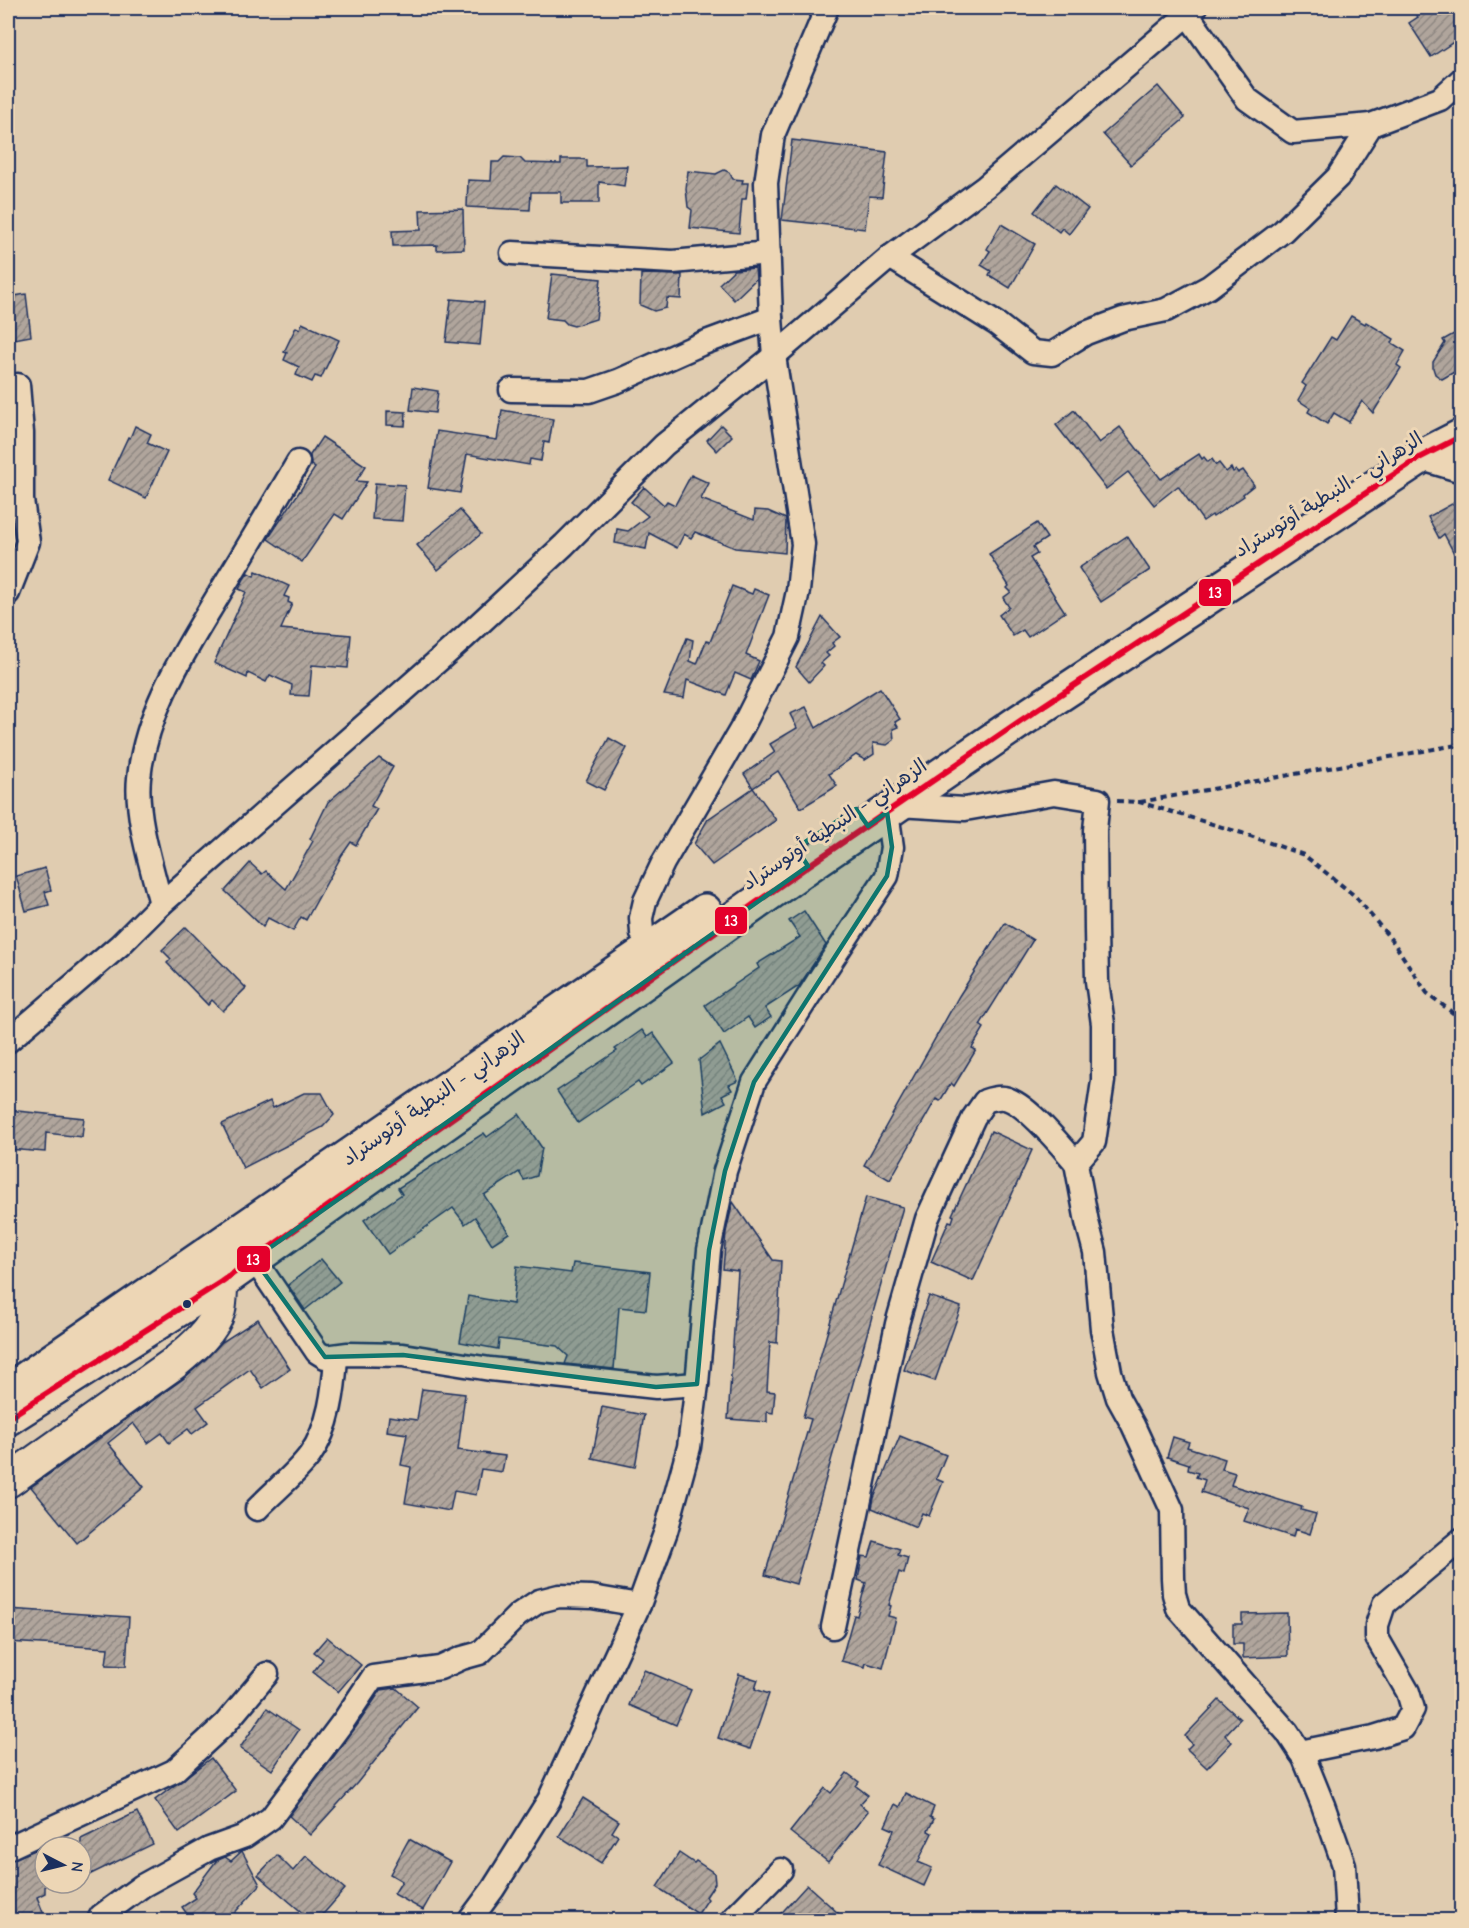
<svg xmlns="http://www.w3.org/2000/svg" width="1469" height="1928" viewBox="0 0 1469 1928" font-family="'Comic Neue','Playpen Sans Arabic',sans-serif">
  <defs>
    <pattern id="building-hatch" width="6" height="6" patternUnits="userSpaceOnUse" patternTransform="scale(1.5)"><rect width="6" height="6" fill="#b0a59c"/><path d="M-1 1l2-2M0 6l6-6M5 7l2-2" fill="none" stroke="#8e8782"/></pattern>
  </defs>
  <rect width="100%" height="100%" fill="#e0ccb0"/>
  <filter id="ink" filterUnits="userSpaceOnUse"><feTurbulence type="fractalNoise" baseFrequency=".0167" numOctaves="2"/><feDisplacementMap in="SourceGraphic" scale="12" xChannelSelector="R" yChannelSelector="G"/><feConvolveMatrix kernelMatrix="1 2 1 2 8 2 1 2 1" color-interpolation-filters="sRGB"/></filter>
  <g filter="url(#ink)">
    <g fill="url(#building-hatch)" stroke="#1b2f5e" stroke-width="1.5">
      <path d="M1410 8H1461V37L1431 57 1409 23 1418 17Z"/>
      <path d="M1158 86 1185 118 1131 165 1103 134Z"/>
      <path d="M792 140 887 152 882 197 869 196 865 229 782 220Z"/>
      <path d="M504 157 520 158 525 163 561 164V159H580L587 160V167L627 166 624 186 599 182V203H561V192H531L530 210 467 207 468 180 491 181 492 162H499Z"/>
      <path d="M724 170 729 172 733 179 743 180 742 183H748L746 199H742L739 233 690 228 692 210 688 207 686 189 688 171 716 174Z"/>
      <path d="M1056 184 1088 209 1069 234 1062 228 1059 232 1034 212Z"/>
      <path d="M463 209 464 249 437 250V245L393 246 392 231 421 230 420 210Z"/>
      <path d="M1001 224 1035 244 1010 288 989 275 991 271 981 265 990 251 987 249Z"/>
      <path d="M755 268 756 279 734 300 719 284 734 270Z"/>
      <path d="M552 274 601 279 596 319 574 326 567 324 563 320 546 318Z"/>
      <path d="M641 274 682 275 681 299 667 298 666 308 654 311 640 305Z"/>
      <path d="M26 294 31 336 8 340V297Z"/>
      <path d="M451 299 484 302 480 345 446 342Z"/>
      <path d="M1351 316 1365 324 1366 322 1394 339 1392 343 1405 351 1397 365 1401 368 1373 413 1362 401 1349 422 1334 413 1327 424 1308 412 1310 408 1298 400 1306 386 1302 383 1331 337 1336 340Z"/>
      <path d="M302 323 339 340 321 378 315 376 312 382 296 375 299 367 284 360 287 353 284 352 296 327 300 329Z"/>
      <path d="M1461 330V368L1442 379 1435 374 1433 368V362L1445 343 1443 340Z"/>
      <path d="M413 387 438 391 435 413 410 410Z"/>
      <path d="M502 410 553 419 549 443 544 442 541 461 530 459 529 465 467 454 460 493 428 488 437 431 497 440Z"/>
      <path d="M1074 410 1099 443 1120 427 1161 479 1199 454 1202 459 1204 457 1208 462 1212 459 1216 465 1219 463 1226 472 1231 468 1233 472 1236 470 1238 473 1243 470 1254 485 1243 494 1244 496 1213 517 1212 515 1203 521 1178 486 1154 505 1128 472 1106 489 1056 425Z"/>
      <path d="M387 411 406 412 405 426 387 425Z"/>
      <path d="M721 425 732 436 717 451 707 440Z"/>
      <path d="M135 426 151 434 147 443 167 452 146 498 108 480 128 437 130 438Z"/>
      <path d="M322 437 366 466 356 481 367 482 343 519 335 514 302 562 268 539 315 468 311 465 310 455Z"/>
      <path d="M691 475 709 483 701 499 754 520 755 510 768 511 786 519 785 553 735 548 695 532 691 538 684 534 677 548 649 533 646 549 615 543 617 529 628 531 648 516 631 502 644 487 664 505 667 501 675 505Z"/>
      <path d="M375 483 405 485 402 521 372 519Z"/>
      <path d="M1461 499V567L1444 534 1439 538 1428 517Z"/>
      <path d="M460 510 481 534 438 570 417 545Z"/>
      <path d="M1037 523 1047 538 1033 547 1037 554 1030 558 1065 612 1028 637 1023 630 1013 636 999 615 1009 607 1003 598 1011 592 1007 588 1009 586 989 554Z"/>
      <path d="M1127 536 1150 570 1101 602 1079 568Z"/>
      <path d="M256 571 289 586 284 596 289 598 288 602 292 604 281 629 351 635 348 668 312 665 309 696 291 695 292 685 270 675 266 682 248 673 247 678 214 663 246 592 239 589 244 579 248 573 254 576Z"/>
      <path d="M732 586 752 594 754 589 769 595 746 655 759 661 751 680 735 673 726 695 687 680 684 698 664 695 687 638 693 640 690 661 697 664 706 641 710 642Z"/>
      <path d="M822 617 840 637 832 643 834 646 826 653 829 656 821 663 824 666 809 682 796 667Z"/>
      <path d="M880 688 900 719 895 722 898 727 893 729 894 740 887 745 873 743 874 754 865 760 856 755 829 774 837 786 801 808 778 771 753 788 776 820 712 865 694 844 708 819 753 788 744 774 775 752 770 744 797 728 790 714 806 707 816 728Z"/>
      <path d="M609 738 627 748 604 790 586 781Z"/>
      <path d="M379 758 393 767 371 806 377 809 356 845 351 842 342 855 306 920 301 917 293 931 268 918 263 927 225 891 250 863 262 874 266 871 286 889 313 841 310 839 328 802Z"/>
      <path d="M45 868 51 890 45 892 49 905 26 911 16 876Z"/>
      <path d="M804 911 826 945 799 986 765 1008 771 1017 755 1028 748 1017 724 1034 705 1005 759 968 757 964 800 937 789 921Z"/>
      <path d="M1005 923 1033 940 980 1025 984 1028 972 1048 976 1050 954 1086 951 1083 940 1101 936 1099 890 1180 864 1165 959 996Z"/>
      <path d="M186 927 246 988 223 1011 212 1000 208 1005 167 963 171 959 162 950Z"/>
      <path d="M642 1030 647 1037 653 1033 674 1063 641 1086 638 1082 578 1123 557 1091 617 1051 615 1049Z"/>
      <path d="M720 1044 738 1081 729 1085 732 1090 722 1095 726 1102 705 1113 699 1060Z"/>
      <path d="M304 1093H322L334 1115 323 1127 243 1168 222 1124 270 1101 273 1108Z"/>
      <path d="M8 1110 84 1118 82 1137 46 1133 45 1152 8 1149Z"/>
      <path d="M519 1114 542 1148 537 1176 524 1180 519 1172 484 1195 509 1233 492 1244 475 1217 465 1224 453 1208 388 1254 364 1220 402 1194 398 1188 484 1133 487 1137Z"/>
      <path d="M991 1131 1032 1150 973 1281 931 1262 949 1221 952 1222 954 1216 952 1215Z"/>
      <path d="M866 1197 903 1207 796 1584 765 1575 811 1419 803 1417Z"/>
      <path d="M733 1202 773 1260 781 1261 777 1343 770 1342 767 1391 775 1392 773 1413 767 1412V1422L728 1419 738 1271 723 1269 726 1232Z"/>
      <path d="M321 1259 340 1282 305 1310 288 1285Z"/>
      <path d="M573 1263 650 1272 646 1310 619 1307 614 1369 565 1364 568 1356 557 1346 499 1339 498 1349 460 1342 468 1296 513 1304 517 1266 571 1273Z"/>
      <path d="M929 1296 961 1307 935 1381 904 1370Z"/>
      <path d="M258 1319 290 1369 263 1388 250 1369 197 1407 208 1422 192 1434 188 1429 169 1443 162 1433 148 1443 133 1423 108 1443 144 1487 77 1543 31 1487 183 1379 206 1359 222 1342Z"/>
      <path d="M422 1389 465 1394 458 1450 505 1456 502 1472 481 1469 476 1495 454 1491 450 1511 405 1503 411 1467 401 1465 407 1434 387 1431 389 1416 417 1420Z"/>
      <path d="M602 1407 644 1415 635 1467 592 1458Z"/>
      <path d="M900 1436 946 1455 936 1479 943 1482 929 1516 922 1513 916 1527 872 1508 874 1498Z"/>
      <path d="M1173 1437 1189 1442 1187 1447 1225 1459 1222 1469 1235 1473 1231 1485 1302 1507 1301 1510 1316 1514 1310 1534 1295 1529 1293 1537 1244 1521 1249 1508 1201 1492 1205 1480 1196 1477 1198 1473 1188 1470 1189 1464 1167 1457Z"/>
      <path d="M874 1541 900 1549 898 1555 908 1558 904 1574 899 1572 889 1605 891 1606 888 1616 896 1618 883 1668 866 1663 865 1667 841 1661 854 1615 857 1616 866 1583 858 1580 862 1556 869 1557Z"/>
      <path d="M8 1609 129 1617 126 1666 106 1665 108 1648 8 1642Z"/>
      <path d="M1287 1613 1288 1656 1243 1658V1644H1233V1624H1242V1614Z"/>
      <path d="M327 1637 361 1665 338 1692 313 1672 323 1659 314 1652Z"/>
      <path d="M644 1670 691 1690 676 1725 629 1705Z"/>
      <path d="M739 1674 758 1680 755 1689 769 1694 750 1749 718 1738Z"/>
      <path d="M396 1688 418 1707 357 1783 310 1835 289 1816 356 1727 381 1690Z"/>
      <path d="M1219 1700 1240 1719 1225 1735 1232 1742 1207 1768 1187 1749 1192 1744 1185 1736Z"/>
      <path d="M267 1708 299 1730 272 1770 240 1748Z"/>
      <path d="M211 1758 236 1791 179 1833 155 1800Z"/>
      <path d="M847 1773 859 1782 856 1786 868 1795 860 1804 868 1811 828 1862 790 1832 825 1788 831 1793Z"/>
      <path d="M906 1793 934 1807 930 1817 934 1819 928 1831 932 1833 918 1862 932 1868 924 1886 878 1865 894 1830 885 1826 895 1804 900 1807Z"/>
      <path d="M583 1798 619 1821 612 1832 618 1836 601 1863 559 1836Z"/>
      <path d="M137 1812 153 1844 89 1875 81 1860V1839Z"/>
      <path d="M409 1839 450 1862 423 1910 394 1894 402 1881 390 1874Z"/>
      <path d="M45 1846V1893L37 1897 46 1920H8V1861Z"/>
      <path d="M242 1851 260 1885 228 1920H191L182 1907 196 1898 192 1893 216 1861 225 1857 231 1861Z"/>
      <path d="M679 1853 694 1863 696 1861 714 1873 715 1883 706 1897 708 1899 698 1914 657 1887Z"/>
      <path d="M277 1855 293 1871 306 1856 345 1889 318 1920H311L258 1875Z"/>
      <path d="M807 1885 838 1913 831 1920H775Z"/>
    </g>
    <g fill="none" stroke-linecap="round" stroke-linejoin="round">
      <g stroke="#1b2f5e" stroke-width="27">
        <g id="minor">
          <path d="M1188 15 1247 99 1293 132 1371 125 1440 99 1462 79"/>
          <path d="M512 253 673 262 769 253"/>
          <path d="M890 257 997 324 1033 352 1052 354 1086 333 1123 319 1166 310 1209 287 1283 231 1338 177 1371 125"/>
          <path d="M511 390 589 391 618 381 701 344 771 318"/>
          <path d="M1419 458 1462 471"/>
          <path d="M8 593 28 542 22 500V433L18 385"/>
          <path d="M898 805 965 809 1054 793 1098 800 1095 830 1096 930 1097 981 1103 1024V1081L1094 1142 1076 1163 1087 1222 1095 1252 1102 1329 1110 1372 1118 1398 1133 1425 1172 1510 1173 1578 1174 1594 1178 1608 1287 1732 1304 1758 1323 1805 1344 1865 1347 1920"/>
          <path d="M161 904C152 868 135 815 139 778 146 710 184 653 218 596 245 551 272 507 298 462"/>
          <path d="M649 950 642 933 641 918 645 901 663 863 743 726 788 637 798 591 803 544 774 356 771 318 766 183 773 135 827 8"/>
          <path d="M8 1041 120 945 161 904 464 638 564 545 664 445 774 356 890 257 985 187 1195 8"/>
          <path d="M254 1259 317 1352 325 1357 348 1354 403 1355 490 1369 656 1387 697 1384"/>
          <path d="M257 1509C273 1492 296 1474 310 1455 330 1427 334 1389 336 1357"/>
          <path d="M833 1627 897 1324 927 1219 974 1117 985 1101C991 1099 997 1097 1004 1098 1026 1102 1061 1146 1076 1163"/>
          <path d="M1300 1752 1374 1737 1403 1728 1413 1709 1408 1692 1377 1638V1625L1384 1604 1462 1539"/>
          <path d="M8 1848 174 1771 225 1724 267 1674"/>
          <path d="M99 1920 101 1916 142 1886 209 1849 245 1836 271 1818 345 1719 373 1677 440 1668 462 1658 480 1653 518 1615 539 1601 559 1596 592 1597 639 1605"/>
          <path d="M470 1920 493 1889 549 1800 639 1605 666 1531 689 1447 697 1384 709 1250 725 1171 754 1082 822 975 887 876 892 847 887 812"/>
          <path d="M732 1920 781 1870"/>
        </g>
      </g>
      <g stroke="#1b2f5e" stroke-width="36">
        <path id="secondary" d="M8 1481 173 1364C190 1350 213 1332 219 1310 221 1301 221 1291 221 1282"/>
      </g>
      <g stroke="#1b2f5e" stroke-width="38">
        <g id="trunk">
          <path d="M8 1391 705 911"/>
          <path d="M8 1418 221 1282 808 866 1020 721 1419 458 1462 436"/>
        </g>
      </g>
      <g stroke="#1b2f5e" stroke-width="4" stroke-dasharray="6 4.5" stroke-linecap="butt">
        <path d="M1117 801 1139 802 1242 833 1304 855 1355 896 1394 943 1427 993 1462 1020"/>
        <path d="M1140 802 1462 744"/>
      </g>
      <use href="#minor" stroke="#edd6b5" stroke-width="22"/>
      <use href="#secondary" stroke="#edd6b5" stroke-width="32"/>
      <use href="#trunk" stroke="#edd6b5" stroke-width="33"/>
      <g stroke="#edd6b5" stroke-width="10">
        <path id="bus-1" d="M8 1418 221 1282 808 866 1020 721 1419 458 1462 436"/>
      </g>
      <use href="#bus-1" stroke="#e4002b" stroke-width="6"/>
    </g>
  </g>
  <path fill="#0f766e" fill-opacity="0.2" stroke="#0f766e" stroke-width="4.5" stroke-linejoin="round" d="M856 809 868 826 887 812 892 847 887 876 754 1082 725 1171 709 1250 697 1384 656 1387 403 1355 325 1357 254 1259 808 866 796 848Z"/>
  <circle fill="#1b2f5e" stroke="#edd6b5" stroke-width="2" cx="187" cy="1304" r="5"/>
  <g text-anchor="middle" stroke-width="6" stroke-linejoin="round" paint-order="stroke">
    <g font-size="20" fill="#1b2f5e" stroke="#edd6b5">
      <text transform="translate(1328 494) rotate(-32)" y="7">الزهراني - النبطية أوتوستراد</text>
      <text transform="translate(834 824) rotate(-34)" y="7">الزهراني - النبطية أوتوستراد</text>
      <text transform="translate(433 1098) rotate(-35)" y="7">الزهراني - النبطية أوتوستراد</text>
    </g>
  </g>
  <g stroke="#edd6b5" stroke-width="2">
    <rect x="1198" y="578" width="34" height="29" rx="6" fill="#e4002b"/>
    <rect x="714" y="906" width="34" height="29" rx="6" fill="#e4002b"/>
    <rect x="236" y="1245" width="35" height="28" rx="6" fill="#e4002b"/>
  </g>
  <g font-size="16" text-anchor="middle" font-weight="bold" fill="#fff">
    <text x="1215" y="598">13</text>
    <text x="731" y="926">13</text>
    <text x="253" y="1265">13</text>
  </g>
  <rect width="1469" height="1928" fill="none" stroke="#edd6b5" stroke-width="30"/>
  <rect x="15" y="15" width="1439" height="1898" fill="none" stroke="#1b2f5e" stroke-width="2" filter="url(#ink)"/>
  <g transform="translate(63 1865) rotate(97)"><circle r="28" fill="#edd6b5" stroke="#999392" stroke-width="1.5"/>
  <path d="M0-4.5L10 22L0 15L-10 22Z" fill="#1b2f5e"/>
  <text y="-9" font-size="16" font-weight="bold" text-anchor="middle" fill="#1b2f5e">N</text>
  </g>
</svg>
